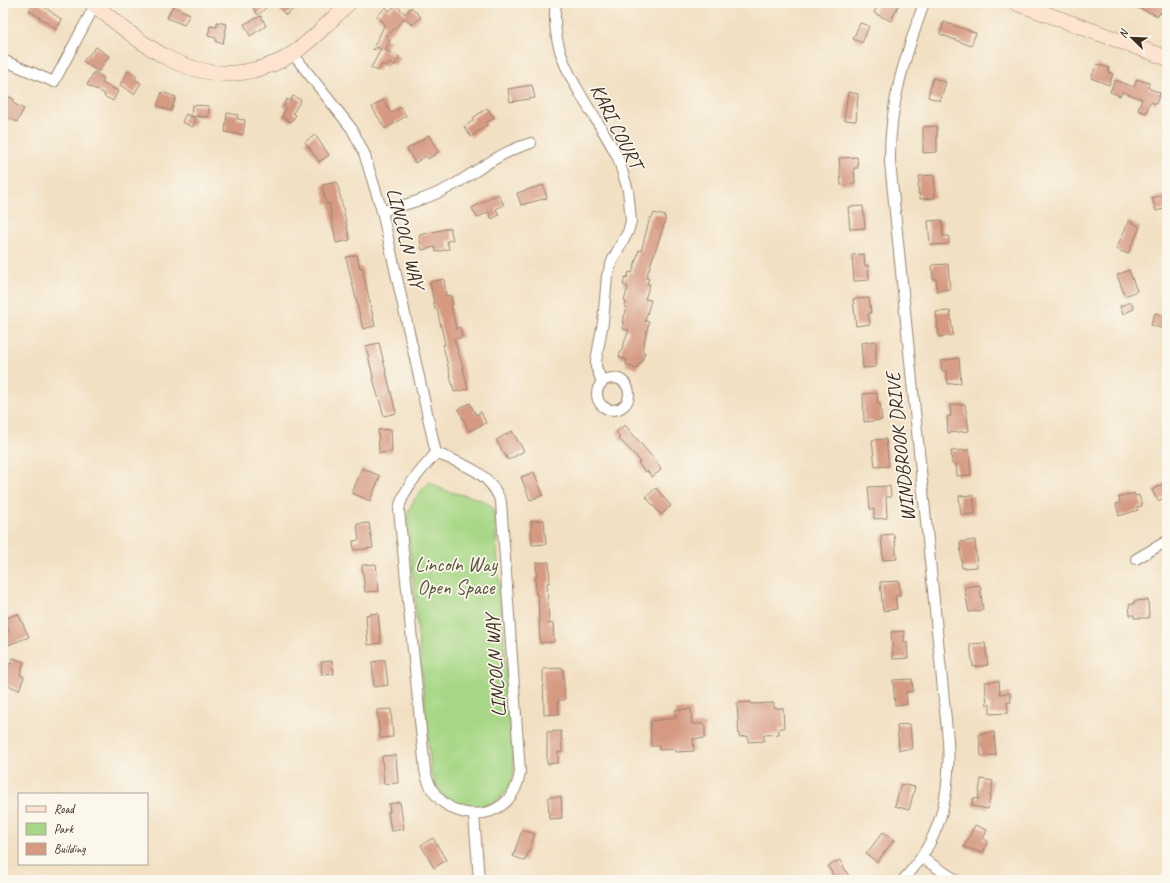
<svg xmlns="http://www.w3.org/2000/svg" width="1170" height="883" viewBox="0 0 1170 883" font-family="Caveat,sans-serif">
  <rect width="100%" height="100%" fill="#fbf7ec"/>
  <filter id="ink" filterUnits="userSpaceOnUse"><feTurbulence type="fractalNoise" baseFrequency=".025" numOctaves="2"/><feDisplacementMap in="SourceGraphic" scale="8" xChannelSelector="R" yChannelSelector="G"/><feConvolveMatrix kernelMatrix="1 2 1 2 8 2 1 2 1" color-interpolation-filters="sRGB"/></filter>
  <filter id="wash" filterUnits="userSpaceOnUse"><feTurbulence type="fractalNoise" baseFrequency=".012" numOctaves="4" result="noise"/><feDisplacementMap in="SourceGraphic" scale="16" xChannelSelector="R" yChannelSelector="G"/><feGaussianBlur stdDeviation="0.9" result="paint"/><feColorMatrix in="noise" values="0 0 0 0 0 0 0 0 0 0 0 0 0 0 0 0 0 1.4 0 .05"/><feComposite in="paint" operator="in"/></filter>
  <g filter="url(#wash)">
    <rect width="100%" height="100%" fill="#f2e0c3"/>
    <path fill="#a7d786" stroke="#718052" d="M430 482C436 486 442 490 450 492 462 495 488 498 494 511L514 768C513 772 514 776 512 780 504 808 464 818 444 797 437 790 434 781 431 772L407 516C411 502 419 492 430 482Z"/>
    <g id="blocks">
      <g fill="#d69982">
        <path d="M34 3H39L62 20 56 29 29 10Z"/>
        <path d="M259 3H264L267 7 258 15 253 8Z"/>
        <path d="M274 3H289L293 9 286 15Z"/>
        <path d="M879 3H899L891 21 874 13Z"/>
        <path d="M1126 3H1167V9L1165 15 1159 13 1158 16Z"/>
        <path d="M396 5 405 14 411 7 421 17 412 25 405 18 385 38 390 41 385 50 400 57 395 65 389 63 387 67 382 64 378 71 371 68 381 49 377 47 374 50 373 49 385 24 377 16 386 7 389 11Z"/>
        <path d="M173 6 190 14 184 25 167 18Z"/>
        <path d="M261 16 266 26 250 36 244 24Z"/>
        <path d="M217 22 227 24 223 43 216 42V38L208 36 210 26 217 27Z"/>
        <path d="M944 22 976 33 971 46 940 34Z"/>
        <path d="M860 23 869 26 862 43 853 39Z"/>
        <path d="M96 47 109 56 98 72 83 61Z"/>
        <path d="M1097 64 1109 68 1108 72 1113 74 1109 85 1091 78Z"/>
        <path d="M128 71 137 76 135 79 141 83 134 94 120 85Z"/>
        <path d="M94 72 104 78 102 83 118 91 113 101 104 96 105 94 87 85Z"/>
        <path d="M933 78 946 82 940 101 928 97Z"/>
        <path d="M1137 79 1149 83 1148 88 1160 93 1156 104 1150 102 1146 113 1138 110 1142 99 1122 92 1120 96 1110 92 1115 80 1134 87Z"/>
        <path d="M532 85 535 98 510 102 508 89Z"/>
        <path d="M162 92 176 97 171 111 157 106Z"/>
        <path d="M848 92 858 94 856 121 844 120Z"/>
        <path d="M7 96 14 99 13 103 24 109 17 122 5 116 3 120V97L6 98Z"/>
        <path d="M293 96 301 100 293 113 296 115 291 122 282 117 286 108 283 106 287 99 290 101Z"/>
        <path d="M383 100 391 113 401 107 406 116 385 129 372 107Z"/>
        <path d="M192 105 209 106 208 117 191 116Z"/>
        <path d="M487 108 494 118 486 123 487 125 471 137 464 127 474 120 473 118Z"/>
        <path d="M227 113 238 115 237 119 245 120 243 135 225 132Z"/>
        <path d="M186 114 196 119 193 127 182 122Z"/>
        <path d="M937 126V152L923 153V127Z"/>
        <path d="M315 135 329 155 319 162 305 142Z"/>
        <path d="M429 135 438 152 428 159 426 156 415 163 407 149Z"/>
        <path d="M857 157 858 168H854L855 184 841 185 839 158Z"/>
        <path d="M934 175 935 198 920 199V194H918L919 176Z"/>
        <path d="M337 182 350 240 336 243 329 203 326 204 322 185Z"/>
        <path d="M543 185 547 198 521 205 517 193Z"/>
        <path d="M498 194 504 205 496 209 499 215 492 219 488 212 477 218 472 208Z"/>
        <path d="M1167 194V208L1156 211 1152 198Z"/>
        <path d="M863 206 865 228 850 229 848 207Z"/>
        <path d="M654 213 665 216V222L646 278H649L647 284H650L645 299 651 300 645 321 649 322 642 351 645 352 641 364H639L637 369 626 365 627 360 619 357 629 330 623 329 624 323H622L627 308 625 307 626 302 624 301 628 287 623 285 625 277 627 278 629 272 632 273 639 250 641 251 650 218H652Z"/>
        <path d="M942 220 943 236H949V244L930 245 928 221Z"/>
        <path d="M1129 221 1140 227 1128 254 1116 249Z"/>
        <path d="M450 228 453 240 447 241 449 249 436 252 435 247 422 250 419 235Z"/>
        <path d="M864 254 865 266 868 265 869 280 854 281 852 255Z"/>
        <path d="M357 255 360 268 362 267 375 326 363 329 346 257Z"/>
        <path d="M948 264 950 289 937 291 936 279H933L932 265Z"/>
        <path d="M1129 270 1137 291 1125 296 1117 275Z"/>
        <path d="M444 279 446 296 451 295 453 305H451L456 329 460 327 462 337 454 339 462 364 468 389 454 392 443 345 445 344 437 309H435L430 282Z"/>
        <path d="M869 298 871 313 868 314 870 324 856 326 853 299Z"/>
        <path d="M1131 302 1134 309 1123 314 1120 306Z"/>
        <path d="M950 311 953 335 939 337 936 312Z"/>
        <path d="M1155 313 1167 317V330L1151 325Z"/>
        <path d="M876 341V367L863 368 861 343Z"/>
        <path d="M379 343 396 413 384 416 375 386 366 346Z"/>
        <path d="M959 358 961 383 948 384 946 371H942L941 361Z"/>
        <path d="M877 393 878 404H880L882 420 864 422 863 394Z"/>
        <path d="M470 403 476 415 481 412 486 423 469 431 458 409Z"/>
        <path d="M965 404 969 431 948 433 947 417 951 416 950 405Z"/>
        <path d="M625 425 659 465 661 470 652 477 647 471 645 472 638 463 640 462 637 457 618 438 620 437 616 432Z"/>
        <path d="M391 429 392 452 379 453 378 430Z"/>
        <path d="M512 431 524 451 508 460 496 440Z"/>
        <path d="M886 439 889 466 875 467 872 440Z"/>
        <path d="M969 450 971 475 957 476 956 464H952L951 451Z"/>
        <path d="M362 468 380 476 370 501 352 493Z"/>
        <path d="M534 472 543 495 530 500 521 477Z"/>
        <path d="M1167 481V496L1158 501 1152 490Z"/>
        <path d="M890 486 891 497H886L887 518 874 519V509H870L868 487Z"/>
        <path d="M656 488 671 506 661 515 646 497Z"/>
        <path d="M1134 493 1135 496 1139 495 1142 506 1137 507 1138 510 1119 516 1116 504 1120 503 1119 497Z"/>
        <path d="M973 495 975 514 961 515 959 496Z"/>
        <path d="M544 520 546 544 532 545 531 521Z"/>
        <path d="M369 523 373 548 354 550 353 541 359 540 357 524Z"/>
        <path d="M894 534 897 559 883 560 881 535Z"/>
        <path d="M975 540 977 567 962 568 960 542Z"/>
        <path d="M549 562 550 582 547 583 549 624 553 623 554 642 540 643 538 595H536L535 578H537L536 563Z"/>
        <path d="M376 564 379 591 365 592 362 565Z"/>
        <path d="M899 581 900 596H895L897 609 883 611 880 582Z"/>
        <path d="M980 585 983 610 969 612 964 587Z"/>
        <path d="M1148 600 1149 618H1134V615H1130L1129 604H1134V601Z"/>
        <path d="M378 613 381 643 368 645 366 615Z"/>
        <path d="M18 614 29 637 8 645 4 634 9 632 4 619Z"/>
        <path d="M904 631V642H907L908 658 893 659 891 632Z"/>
        <path d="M985 643 988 665 973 667 970 644Z"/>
        <path d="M13 658 24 662 20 675 24 677 19 690 3 683V674L7 663 11 664Z"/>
        <path d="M385 660 388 685 374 687 372 662Z"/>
        <path d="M332 661 334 674 322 675 321 662Z"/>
        <path d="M563 668 565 700H558L559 714 544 715 543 669Z"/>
        <path d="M912 679 913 691 906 692 907 704 895 705 893 680Z"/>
        <path d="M999 681 1000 694 1010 693 1011 702H1007L1008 713 990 714V704L987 705 985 682Z"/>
        <path d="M751 702V704L774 703V708H783L784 728H779V734L764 735V741L748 742V736L739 737 737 703Z"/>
        <path d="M391 709 393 737 380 738 377 710Z"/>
        <path d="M691 709 692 724H705V738L693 739 694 751 676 752V749L659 750V746H651L650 721 676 718 675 710Z"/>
        <path d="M910 724 912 749 899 750 897 725Z"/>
        <path d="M561 731 562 752H558V763L547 764V732Z"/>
        <path d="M994 732 996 755 981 756 979 734Z"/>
        <path d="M396 755 398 783 384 784 382 756Z"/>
        <path d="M981 779 993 781 988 809 972 806 973 798 978 799Z"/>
        <path d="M901 784 915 787 909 810 895 806Z"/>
        <path d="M548 797H561L562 818 549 819Z"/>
        <path d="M400 802 404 829 391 831 388 812H390L389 804Z"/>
        <path d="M975 825 987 830 983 839 988 841 983 853 964 847Z"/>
        <path d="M522 830 535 834 525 861 513 856Z"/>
        <path d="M883 832 894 840 877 862 866 854Z"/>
        <path d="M433 838 446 860 434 868 421 845Z"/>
        <path d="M840 860 851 880H836L828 866Z"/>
      </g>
    </g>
  </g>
  <g filter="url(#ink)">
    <use href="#blocks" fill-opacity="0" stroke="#968570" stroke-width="1"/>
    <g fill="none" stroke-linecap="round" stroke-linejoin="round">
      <g stroke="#968570" stroke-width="12">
        <g id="street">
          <path d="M556 3C547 63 594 108 618 158L628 190 631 221 628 232 613 259 607 276 603 322 596 361V367L602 382"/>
          <path d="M293 54 352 129 364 153 382 211 436 453"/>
          <path d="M3 60 54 82 95 5"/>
          <path d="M382 211C405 205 427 199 448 188 479 171 497 153 531 143"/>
          <circle cx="613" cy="394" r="16"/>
          <path d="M436 453C463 464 490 472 501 502L520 772C512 830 435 826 425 770L399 510C402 489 422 470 436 453Z"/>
          <path d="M1136 559 1167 541"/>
          <path d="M474 815 479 880"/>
          <path d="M922 858 956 880"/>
          <path d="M903 880C941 840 951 794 948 740L890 162C889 104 905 57 924 3"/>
        </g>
      </g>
      <g stroke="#968570" stroke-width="16">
        <g id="secondary">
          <path d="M92 3C137 39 183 82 244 72 261 69 278 64 292 54 313 40 331 20 349 3"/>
          <path d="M1016 3 1167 58"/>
        </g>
      </g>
      <use href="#street" stroke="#fff" stroke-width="10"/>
      <use href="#secondary" stroke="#fde4d1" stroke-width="15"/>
    </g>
  </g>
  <g text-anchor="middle" stroke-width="3.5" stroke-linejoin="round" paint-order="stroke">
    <g font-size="20" fill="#3b2a1e" stroke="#fbf7ec">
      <text transform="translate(617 126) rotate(63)" y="7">KARI COURT</text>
      <text transform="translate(406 238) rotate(76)" y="7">LINCOLN WAY</text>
      <text transform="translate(900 447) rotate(-96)" y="7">WINDBROOK DRIVE</text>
      <text transform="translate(495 666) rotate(-94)" y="7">LINCOLN WAY</text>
    </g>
    <g font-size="20" fill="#565538" stroke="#fbf7ec">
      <text x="456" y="571">Lincoln Way<tspan x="456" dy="23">Open Space</tspan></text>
    </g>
  </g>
  <rect width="1170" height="883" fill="none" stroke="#fbf7ec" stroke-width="16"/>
  <rect x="18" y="793" width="130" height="72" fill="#fbf7ec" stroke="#aea59a"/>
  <rect x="26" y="806" width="20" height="6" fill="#fde4d1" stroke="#aea59a"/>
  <text x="54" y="813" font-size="12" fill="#3b2a1e">Road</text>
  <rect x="26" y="823" width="20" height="12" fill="#a7d786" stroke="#aea59a"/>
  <text x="54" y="833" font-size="12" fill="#3b2a1e">Park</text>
  <rect x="26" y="843" width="20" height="12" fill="#d69982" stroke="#aea59a"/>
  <text x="54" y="853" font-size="12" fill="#3b2a1e">Building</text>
  <g transform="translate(1132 38) rotate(293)" stroke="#fbf7ec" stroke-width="3" paint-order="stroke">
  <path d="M0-3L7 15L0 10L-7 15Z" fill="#3b2a1e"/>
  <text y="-6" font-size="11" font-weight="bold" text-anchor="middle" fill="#3b2a1e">N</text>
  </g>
</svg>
